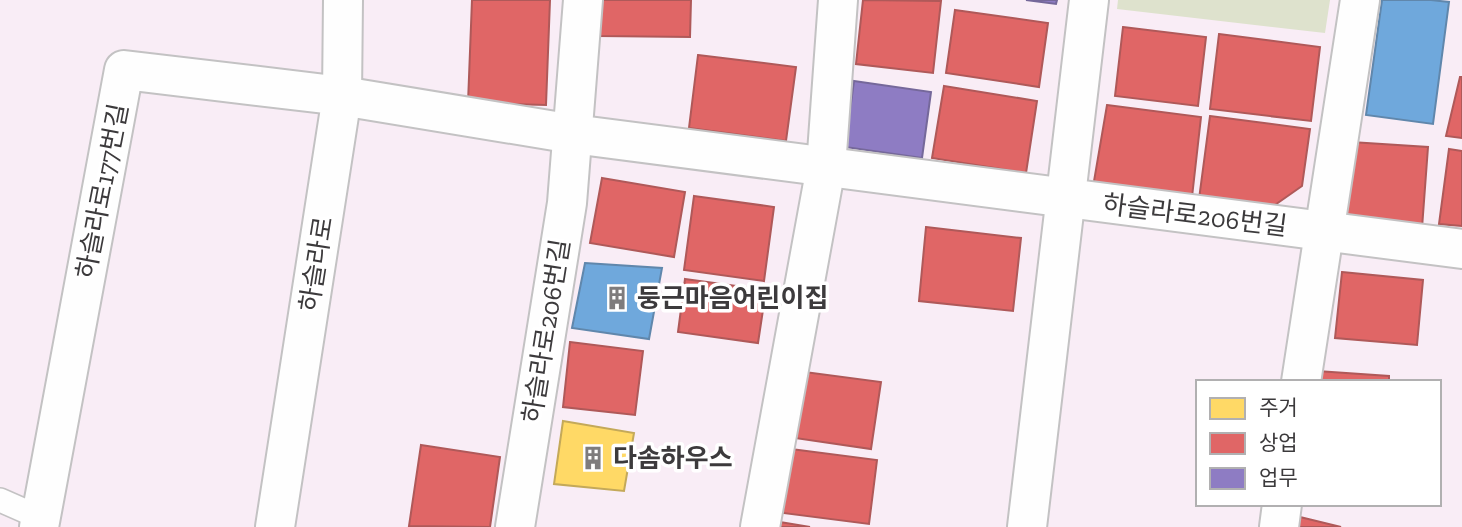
<svg xmlns="http://www.w3.org/2000/svg" width="1462" height="527" viewBox="0 0 1462 527" font-family="'Zilla Slab','Noto Sans KR',serif">
  <rect width="100%" height="100%" fill="#f8f6f7"/>
  <path fill="#f9edf6" fill-rule="evenodd" d="M0 0H1462V527H0ZM1198 382H1439V504H1198Z"/>
  <path fill="#dee2cd" d="M1118 0H1330L1325 33 1117 9Z"/>
  <path fill="#ffd966" stroke="#c4a959" stroke-width="2" d="M563 421 634 433 624 491 554 484Z"/>
  <g fill="#e06666" stroke="#af5959" stroke-width="2">
    <path d="M472 0H550L546 105 468 103Z"/>
    <path d="M600 0H691L690 37 599 36Z"/>
    <path d="M863 0 941 1 933 73 856 64Z"/>
    <path d="M955 10 1048 23 1039 87 946 73Z"/>
    <path d="M1123 27 1206 37 1198 106 1115 96Z"/>
    <path d="M1219 34 1320 47 1311 121 1210 109Z"/>
    <path d="M698 55 796 67 786 141 689 128Z"/>
    <path d="M1460 77H1462V138L1446 136Z"/>
    <path d="M944 86 1037 101 1026 173 932 158Z"/>
    <path d="M1107 105 1201 117 1192 197 1093 187Z"/>
    <path d="M1210 116 1310 129 1302 186 1272 207 1199 199Z"/>
    <path d="M1351 142 1428 147 1422 228 1338 214Z"/>
    <path d="M1449 149 1462 151V226L1439 224Z"/>
    <path d="M602 178 685 192 674 257 590 243Z"/>
    <path d="M694 196 774 207 764 281 684 270Z"/>
    <path d="M926 227 1021 238 1013 311 919 301Z"/>
    <path d="M1342 272 1423 280 1417 345 1335 338Z"/>
    <path d="M685 279 766 290 758 343 678 332Z"/>
    <path d="M570 342 643 351 635 415 563 407Z"/>
    <path d="M797 371 881 382 871 449 788 437Z"/>
    <path d="M1317 371 1389 376V382H1316Z"/>
    <path d="M421 445 500 457 490 527 409 526Z"/>
    <path d="M791 449 877 460 869 524 783 513Z"/>
    <path d="M1300 517 1341 527H1297Z"/>
    <path d="M780 522 810 527H780Z"/>
  </g>
  <g fill="#8e7cc3" stroke="#75689a" stroke-width="2">
    <path d="M1026 0H1057L1056 4Z"/>
    <path d="M854 81 931 92 922 158 845 147Z"/>
  </g>
  <g fill="#6fa8dc" stroke="#6087ac" stroke-width="2">
    <path d="M1382 0H1431L1449 2 1433 124 1366 115Z"/>
    <path d="M585 263 662 268 649 339 572 328Z"/>
  </g>
  <g fill="none" stroke-linecap="round" stroke-linejoin="round">
    <g stroke="#c3c2c3" stroke-width="26">
      <path id="service" d="M0 500 41 518"/>
    </g>
    <g stroke="#c3c2c3" stroke-width="42">
      <g id="minor">
        <path d="M1301 382 1360 0"/>
        <path d="M39 527 124 70 342 96 573 134 1462 249"/>
        <path d="M515 527 567 203 583 0"/>
        <path d="M760 527 826 167 838 0"/>
        <path d="M1027 527 1089 0"/>
        <path d="M1279 527 1282 504"/>
      </g>
    </g>
    <g stroke="#c3c2c3" stroke-width="42">
      <path id="tertiary" d="M275 527 342 96 343 0"/>
    </g>
    <use href="#service" stroke="#fefefe" stroke-width="23"/>
    <use href="#minor" stroke="#fefefe" stroke-width="38"/>
    <use href="#tertiary" stroke="#fefefe" stroke-width="38"/>
  </g>
  <defs>
    <g id="building-bare" transform="scale(1.89)"><path d="M-4-6H4V6H1V3H-1V6H-4ZM-2.5-4.3h1.7v1.8h-1.7ZM.8-4.3h1.7v1.8H.8ZM-2.5-1h1.7V.8h-1.7ZM.8-1h1.7V.8H.8Z" fill="#7e7c7d" stroke="#fff" stroke-width="2.5" paint-order="stroke"/></g>
  </defs>
  <g fill-rule="evenodd">
    <use href="#building-bare" x="617" y="298"/>
    <use href="#building-bare" x="593" y="458"/>
  </g>
  <g text-anchor="middle" stroke-width="7" stroke-linejoin="round" paint-order="stroke">
    <g font-size="26" fill="#3c3a3c" stroke="#fff">
      <text transform="translate(102 191) rotate(-79)" y="9">하슬라로177번길</text>
      <text transform="translate(1195 215) rotate(7)" y="9">하슬라로206번길</text>
      <text transform="translate(316 264) rotate(-81)" y="9">하슬라로</text>
      <text transform="translate(546 331) rotate(-81)" y="9">하슬라로206번길</text>
    </g>
    <g font-size="26" font-weight="bold" fill="#3c3a3c" stroke="#fff" text-anchor="start">
      <text x="637" y="307">둥근마음어린이집</text>
      <text x="613" y="467">다솜하우스</text>
    </g>
  </g>
  <rect x="1196" y="380" width="245" height="126" fill="#ffffff" stroke="#b1b0b1" stroke-width="2"/>
  <rect x="1210" y="398" width="35" height="21" fill="#ffd966" stroke="#b1b0b1" stroke-width="2"/>
  <text x="1259" y="415" font-size="21" fill="#3c3a3c">주거</text>
  <rect x="1210" y="433" width="35" height="21" fill="#e06666" stroke="#b1b0b1" stroke-width="2"/>
  <text x="1259" y="450" font-size="21" fill="#3c3a3c">상업</text>
  <rect x="1210" y="468" width="35" height="21" fill="#8e7cc3" stroke="#b1b0b1" stroke-width="2"/>
  <text x="1259" y="485" font-size="21" fill="#3c3a3c">업무</text>
</svg>
